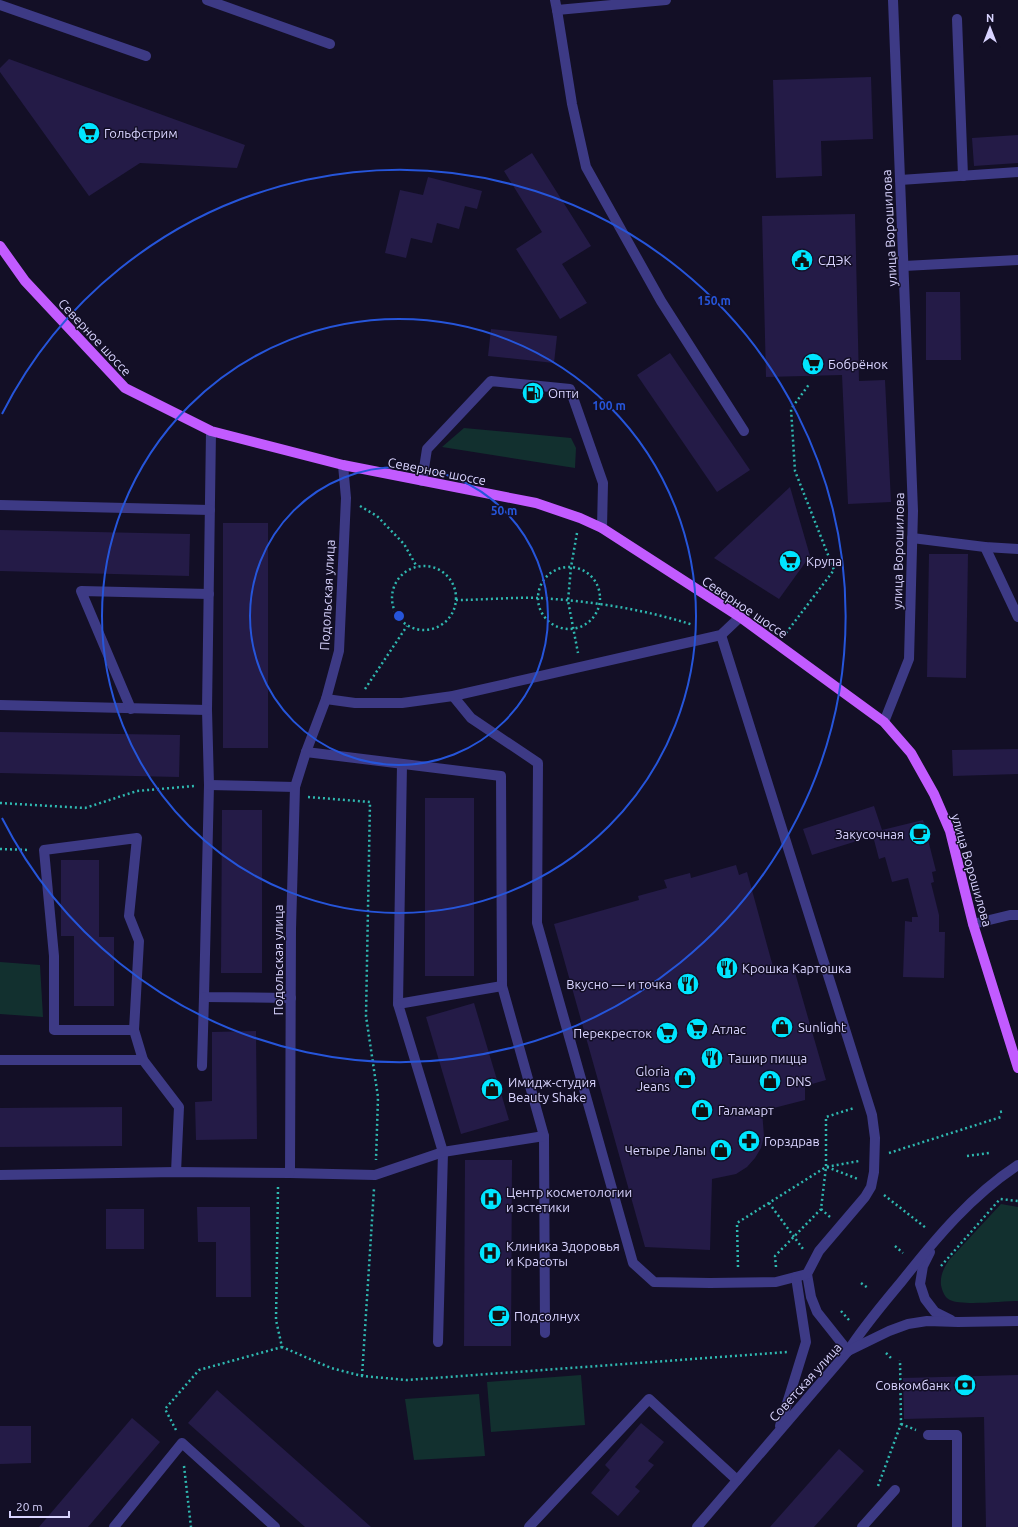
<svg xmlns="http://www.w3.org/2000/svg" width="1018" height="1527" viewBox="0 0 1018 1527" font-family="Ubuntu,sans-serif">
  <rect width="100%" height="100%" fill="#130f26"/>
  <g fill="#12302f">
    <path d="M464 428 571 438 576 448 575 468 442 447Z"/>
    <path d="M0 962 40 965 43 1017 0 1014Z"/>
    <path d="M1001 1204 1018 1207V1301C1004 1301 962 1306 950 1300 945 1298 942 1291 941 1285 940 1275 944 1268 949 1260Z"/>
    <path d="M581 1375 585 1425 491 1432 487 1382Z"/>
    <path d="M479 1394 485 1456 414 1460 405 1399Z"/>
  </g>
  <g fill="#241b47">
    <path d="M9 59 245 145 237 168 140 163 89 196 0 72V68Z"/>
    <path d="M871 77 873 139 821 141 822 176 776 178 773 80Z"/>
    <path d="M1018 135V163L974 166 972 138Z"/>
    <path d="M532 153 591 246 562 264 587 303 560 319 516 249 542 232 504 171Z"/>
    <path d="M428 177 482 191 477 209 465 206 459 229 437 223 432 243 411 238 406 258 385 253 400 190 423 195Z"/>
    <path d="M855 214 859 381 885 380 891 502 848 504 842 375 766 377 762 216Z"/>
    <path d="M926 292H960L961 360H926Z"/>
    <path d="M491 329 557 336 554 363 488 356Z"/>
    <path d="M670 353 750 470 717 492 637 375Z"/>
    <path d="M790 487 810 556 779 599 714 558Z"/>
    <rect x="223" y="523" width="45" height="225"/>
    <path d="M0 530 190 534 189 576 0 571Z"/>
    <path d="M929 554H968L966 678 927 677Z"/>
    <path d="M0 732 180 735 179 777 0 773Z"/>
    <path d="M1018 749V774L953 776 952 750Z"/>
    <rect x="425" y="798" width="49" height="178"/>
    <path d="M874 806 882 830 923 820 936 871 932 872 934 882 931 883 939 915V932H945L944 978 903 977 905 921 912 922V917H918L908 878 892 882 885 857 879 859 873 836 812 855 803 829Z"/>
    <path d="M222 810H262V973H221Z"/>
    <path d="M61 860H99V937H114V1006H74V936H61Z"/>
    <path d="M736 865 739 875 747 872 775 974 794 969 826 1080 805 1086V1100L762 1111 764 1136 761 1148 755 1158 747 1167 736 1174 712 1179 710 1250 645 1247 554 924 639 900 638 896 667 888 664 880 690 873 691 878Z"/>
    <path d="M474 1003 509 1120 461 1134 426 1017Z"/>
    <path d="M256 1031 257 1139 196 1140 195 1102 212 1101V1032Z"/>
    <path d="M122 1107V1146L0 1147V1108Z"/>
    <path d="M465 1160H512L511 1346H464Z"/>
    <path d="M197 1207H250L251 1297H216V1242H198Z"/>
    <rect x="106" y="1209" width="38" height="40"/>
    <path d="M1018 1375V1527H986L984 1417 904 1419 903 1378Z"/>
    <path d="M217 1390 371 1527H305L188 1423Z"/>
    <path d="M132 1418 160 1442 88 1527H39Z"/>
    <path d="M641 1423 664 1442 648 1461 654 1465 635 1487 640 1491 618 1516 591 1493 610 1470 605 1465Z"/>
    <path d="M0 1426H31V1463L0 1464Z"/>
    <path d="M839 1449 864 1471 814 1527H770Z"/>
  </g>
  <g fill="none" stroke-linecap="round" stroke-linejoin="round">
    <g stroke="#2fb8b0" stroke-width="2.5" stroke-dasharray="2 3" stroke-linecap="butt">
      <path d="M360 506 377 516 404 544 417 567"/>
      <path d="M577 533 571 567 568 601 578 653"/>
      <circle cx="424" cy="598" r="32"/>
      <circle cx="569" cy="598" r="31"/>
      <path d="M456 600C483 600 512 597 539 598 590 601 644 609 693 625"/>
      <path d="M786 633 834 570 795 471 791 409 810 383"/>
      <path d="M365 689 407 626"/>
      <path d="M308 797 370 802 366 1016 378 1097 376 1160"/>
      <path d="M0 803 85 808 137 791 194 786"/>
      <path d="M0 849 29 850"/>
      <path d="M1000 1112 1004 1111"/>
      <path d="M889 1153 1001 1117"/>
      <path d="M967 1156 989 1153"/>
      <path d="M827 1167 858 1179"/>
      <path d="M278 1187 276 1320 282 1347 331 1368 362 1376 407 1380 788 1352"/>
      <path d="M884 1195 926 1228"/>
      <path d="M769 1203 803 1249"/>
      <path d="M821 1209 830 1217"/>
      <path d="M895 1246 903 1253"/>
      <path d="M941 1266 1000 1199 1018 1201"/>
      <path d="M738 1267 737 1223 826 1167 859 1161"/>
      <path d="M776 1267 775 1256 821 1209 826 1167V1117L854 1108"/>
      <path d="M861 1283 868 1288"/>
      <path d="M841 1311 849 1320"/>
      <path d="M886 1353 893 1360"/>
      <path d="M362 1376 374 1189"/>
      <path d="M901 1424 916 1430"/>
      <path d="M176 1430 165 1409 199 1370 282 1347"/>
      <path d="M184 1466 191 1527"/>
      <path d="M878 1486 901 1424 900 1360"/>
    </g>
    <g stroke="#3d3a85" stroke-width="10">
      <path d="M207 0 330 44"/>
      <path d="M555 0 557 10 666 0"/>
      <path d="M0 5 146 56"/>
      <path d="M557 10 572 104 586 167 661 301 744 431"/>
      <path d="M957 19 963 176"/>
      <path d="M900 180 1018 172"/>
      <path d="M904 266 1018 260"/>
      <path d="M211 431 207 710 209 785 204 997 291 998"/>
      <path d="M422 481 427 449 491 381 570 389 603 483 602 528"/>
      <path d="M0 505 210 510"/>
      <path d="M912 538 985 547 1018 549"/>
      <path d="M985 547 1018 617"/>
      <path d="M721 635 872 1115 875 1138 874 1172 871 1187 865 1197 819 1251 807 1274 811 1297 817 1312 848 1351"/>
      <path d="M453 696 471 718 538 763 537 923 633 1263 654 1282 710 1283 776 1282 807 1274"/>
      <path d="M326 699 355 703H402L453 696 721 635 740 617"/>
      <path d="M0 705 207 710"/>
      <path d="M131 709 81 591 209 594"/>
      <path d="M884 722 909 659 913 511 893 0"/>
      <path d="M306 752 501 776 502 986 544 1136 545 1333"/>
      <path d="M402 764 398 1004 443 1152 438 1342"/>
      <path d="M209 785 295 787"/>
      <path d="M973 924 1010 915H1018"/>
      <path d="M398 1004 502 986"/>
      <path d="M134 1030H54V956L44 850 137 838 129 916 139 941 134 1030 143 1060"/>
      <path d="M0 1060H143L179 1107 176 1172"/>
      <path d="M202 1066 204 997"/>
      <path d="M290 1173 375 1175 443 1152 544 1136"/>
      <path d="M0 1175 176 1172 290 1173 291 929 295 787 306 752 326 699 339 651 346 498 343 465"/>
      <path d="M930 1252 923 1266 920 1284 925 1299 935 1312 951 1320"/>
      <path d="M848 1351C864 1326 883 1304 902 1281 936 1238 972 1195 1018 1165"/>
      <path d="M780 1426 806 1342 796 1277"/>
      <path d="M928 1435H957V1527"/>
      <path d="M114 1527 182 1443 275 1527"/>
      <path d="M529 1527 649 1399 737 1480"/>
      <path d="M697 1527 848 1351 889 1331 908 1324 927 1321 958 1322 1018 1321"/>
      <path d="M862 1527 895 1490"/>
    </g>
    <path stroke="#c25bff" stroke-width="10" d="M0 246 25 281 125 388 211 431 343 465 536 503 580 518 602 528 740 617 884 722 911 753 934 794 950 831 973 924 1018 1068"/>
  </g>
  <g fill="none" stroke="#2655da" stroke-width="2">
    <circle cx="399" cy="616" r="149"/>
    <circle cx="399" cy="616" r="297"/>
    <path d="M2 414A446 446 0 1 1 2 818"/>
  </g>
  <defs>
    <g id="supermarket-disc" transform="scale(1.15)"><circle r="9.5" fill="#00e5ff" stroke="#130f26"/><path d="M-6-5.5h2.5l.6 2H6L4.5 2H-2.5L-4.4-4H-6ZM-1.5 3.2a1.3 1.3 0 1 0 .1 0ZM3 3.2a1.3 1.3 0 1 0 .1 0Z" fill="#111"/></g>
    <g id="civic-disc" transform="scale(1.15)"><circle r="9.5" fill="#00e5ff" stroke="#130f26"/><path d="M-.6-6.5H3V-4.5H.6V-3L4-1V1h2V6H-6V1h2V-1L-.6-3ZM-1.2 2.5V6h2.4V2.5Z" fill="#111"/></g>
    <g id="fuel-disc" transform="scale(1.15)"><circle r="9.5" fill="#00e5ff" stroke="#130f26"/><path d="M-5.5-6h7V0h2V4h1.3V-2.5L3-4.5l.8-.8L6-3V5H2.5V1h-1V6h-7ZM-4.2-4.7v3.2H.2V-4.7Z" fill="#111"/></g>
    <g id="cafe-disc" transform="scale(1.15)"><circle r="9.5" fill="#00e5ff" stroke="#130f26"/><path d="M-5.5-4.5H6V0H3Q3 3.5 0 3.5H-2.5Q-5.5 3.5-5.5 0ZM3-3.2v2h1.7v-2ZM-6 4.5H4V6H-6Z" fill="#111"/></g>
    <g id="restaurant-disc" transform="scale(1.15)"><circle r="9.5" fill="#00e5ff" stroke="#130f26"/><path d="M-5-6h1v4h1v-4h1v4h1v-4h1v5L-1.5 .5V6h-2V.5L-5-1ZM5-6V6H3V1.5H1.5Q1.5-4 5-6Z" fill="#111"/></g>
    <g id="shop-disc" transform="scale(1.15)"><circle r="9.5" fill="#00e5ff" stroke="#130f26"/><path d="M-5-2.5h2.3a2.7 3.5 0 0 1 5.4 0H5L5.5 6h-11ZM-1.5-2.5h3a1.5 2.3 0 0 0-3 0Z" fill="#111"/></g>
    <g id="pharmacy-disc" transform="scale(1.15)"><circle r="9.5" fill="#00e5ff" stroke="#130f26"/><path d="M-2-6h4v4h4v4h-4v4h-4v-4h-4v-4h4Z" fill="#111"/></g>
    <g id="hospital-disc" transform="scale(1.15)"><circle r="9.5" fill="#00e5ff" stroke="#130f26"/><path d="M-5-5h3v3.5h4V-5h3V5h-3V1.5h-4V5h-3Z" fill="#111"/></g>
    <g id="bank-disc" transform="scale(1.15)"><circle r="9.5" fill="#00e5ff" stroke="#130f26"/><path d="M-6-4H6V4H-6ZM0-2.3a2.3 2.3 0 1 0 0 4.6a2.3 2.3 0 1 0 0-4.6Z" fill="#111"/></g>
  </defs>
  <g fill-rule="evenodd">
    <use href="#supermarket-disc" x="89" y="133"/>
    <use href="#civic-disc" x="802" y="260"/>
    <use href="#supermarket-disc" x="813" y="364"/>
    <use href="#fuel-disc" x="533" y="393"/>
    <use href="#supermarket-disc" x="790" y="561"/>
    <use href="#cafe-disc" x="920" y="834"/>
    <use href="#restaurant-disc" x="727" y="968"/>
    <use href="#restaurant-disc" x="688" y="984"/>
    <use href="#shop-disc" x="782" y="1027"/>
    <use href="#supermarket-disc" x="697" y="1029"/>
    <use href="#supermarket-disc" x="667" y="1033"/>
    <use href="#restaurant-disc" x="712" y="1058"/>
    <use href="#shop-disc" x="685" y="1078"/>
    <use href="#shop-disc" x="770" y="1081"/>
    <use href="#shop-disc" x="492" y="1089"/>
    <use href="#shop-disc" x="702" y="1110"/>
    <use href="#pharmacy-disc" x="749" y="1141"/>
    <use href="#shop-disc" x="721" y="1150"/>
    <use href="#hospital-disc" x="491" y="1199"/>
    <use href="#hospital-disc" x="490" y="1253"/>
    <use href="#cafe-disc" x="499" y="1316"/>
    <use href="#bank-disc" x="965" y="1385"/>
  </g>
  <g text-anchor="middle" stroke-width="3" stroke-linejoin="round" paint-order="stroke">
    <g font-size="13" fill="#d9d4ff" stroke="#130f26" text-anchor="start">
      <text x="104" y="138">Гольфстрим</text>
      <text x="818" y="265">СДЭК</text>
      <text x="828" y="369">Бобрёнок</text>
      <text x="548" y="398">Опти</text>
      <text x="806" y="566">Крупа</text>
      <text x="904" y="839" text-anchor="end">Закусочная</text>
      <text x="742" y="973">Крошка Картошка</text>
      <text x="672" y="989" text-anchor="end">Вкусно — и точка</text>
      <text x="798" y="1032">Sunlight</text>
      <text x="712" y="1034">Атлас</text>
      <text x="652" y="1038" text-anchor="end">Перекресток</text>
      <text x="728" y="1063">Ташир пицца</text>
      <text x="670" y="1076" text-anchor="end">Gloria<tspan x="670" dy="15">Jeans</tspan></text>
      <text x="786" y="1086">DNS</text>
      <text x="508" y="1087">Имидж-студия<tspan x="508" dy="15">Beauty Shake</tspan></text>
      <text x="718" y="1115">Галамарт</text>
      <text x="764" y="1146">Горздрав</text>
      <text x="706" y="1155" text-anchor="end">Четыре Лапы</text>
      <text x="506" y="1197">Центр косметологии<tspan x="506" dy="15">и эстетики</tspan></text>
      <text x="506" y="1251">Клиника Здоровья<tspan x="506" dy="15">и Красоты</tspan></text>
      <text x="514" y="1321">Подсолнух</text>
      <text x="950" y="1390" text-anchor="end">Совкомбанк</text>
    </g>
    <g font-size="13" fill="#d9d4ff" stroke="#130f26">
      <text transform="translate(889 228) rotate(-93)" y="5">улица Ворошилова</text>
      <text transform="translate(95 337) rotate(47)" y="5">Северное шоссе</text>
      <text transform="translate(437 471) rotate(11)" y="5">Северное шоссе</text>
      <text transform="translate(898 551) rotate(-89)" y="5">улица Ворошилова</text>
      <text transform="translate(327 595) rotate(-87)" y="5">Подольская улица</text>
      <text transform="translate(745 607) rotate(34)" y="5">Северное шоссе</text>
      <text transform="translate(972 870) rotate(74)" y="5">улица Ворошилова</text>
      <text transform="translate(278 960) rotate(-90)" y="5">Подольская улица</text>
      <text transform="translate(805 1382) rotate(-48)" y="5">Советская улица</text>
    </g>
  </g>
  <circle cx="399" cy="616" r="6" fill="#2655da" stroke="#130f26" stroke-width="2"/>
  <g font-size="12" text-anchor="middle" font-weight="bold" fill="#2655da" stroke="#130f26" stroke-width="3" stroke-linejoin="round" paint-order="stroke">
    <text x="714" y="305">150 m</text>
    <text x="609" y="410">100 m</text>
    <text x="504" y="515">50 m</text>
  </g>
  <g transform="translate(990 28)" stroke="#130f26" stroke-width="3" paint-order="stroke">
  <path d="M0-3L7 15L0 10L-7 15Z" fill="#d9d4ff"/>
  <text y="-6" font-size="11" font-weight="bold" text-anchor="middle" fill="#d9d4ff">N</text>
  </g>
  <path d="M10 1511v6h59v-6" fill="none" stroke="#d9d4ff" stroke-width="2"/>
  <text x="16" y="1511" font-size="12" fill="#d9d4ff" stroke="#130f26" stroke-width="3" paint-order="stroke">20 m</text>
</svg>
